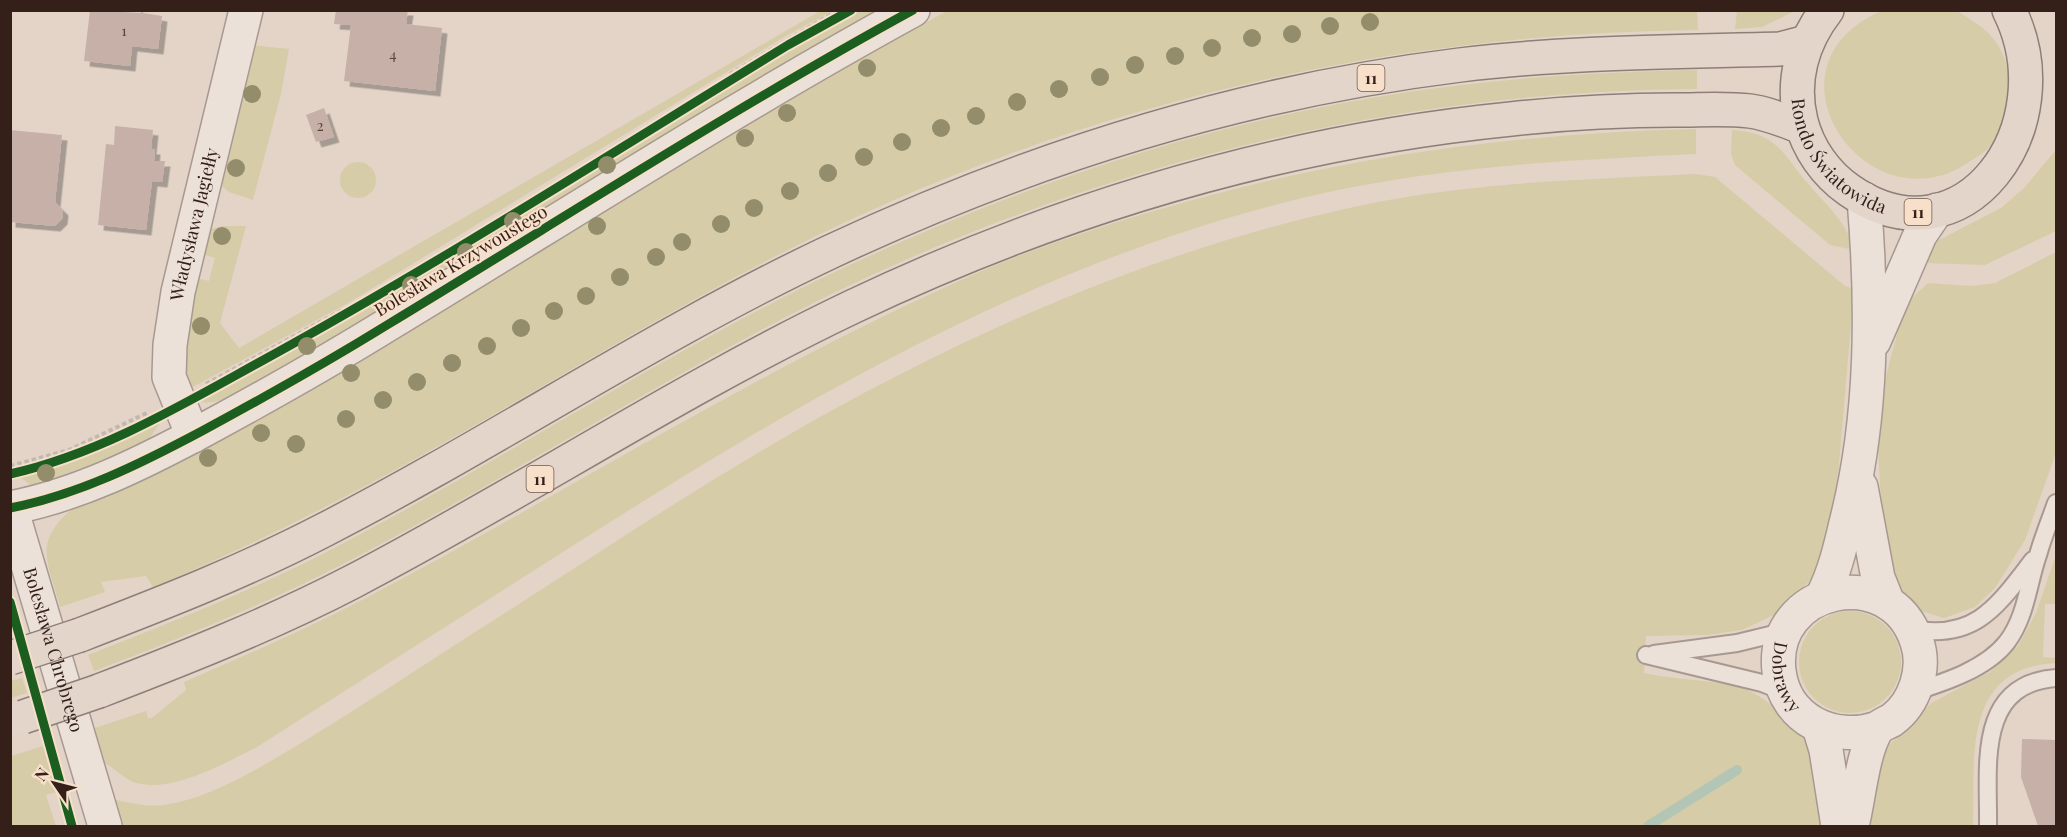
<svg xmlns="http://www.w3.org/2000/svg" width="2067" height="837" viewBox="0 0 2067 837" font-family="'Playfair Display',serif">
  <defs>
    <filter id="shadow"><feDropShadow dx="5.5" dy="5.5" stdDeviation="0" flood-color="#0004"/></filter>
  </defs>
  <rect width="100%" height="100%" fill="#e3d4c7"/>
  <g fill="#d7cca8">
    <path d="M820 11H832L784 37 350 302 187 390 180 369 195 278 209 281 215 258 202 254 207 230 222 226H246L220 323 239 348Z"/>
    <path d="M857 11H878L795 58 289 365C267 377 222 410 197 401L356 314 790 47Z"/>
    <path d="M947 11H1697L1698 30C1393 33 1092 102 818 235 645 319 484 427 313 513 261 540 207 564 153 587L146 576 101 582 105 592 60 607C48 561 32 543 73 508L379 349 811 86Z"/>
    <path d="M1737 11V10L1795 11 1762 27 1735 29Z"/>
    <path d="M1881 11C1900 11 1937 6 1954 11 1961 12 1968 18 1974 22 2015 46 2018 100 1996 138 1989 151 1978 156 1966 164 1866 228 1754 67 1881 11Z"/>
    <path d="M252 45 289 49 281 94 253 200 229 192 219 184Z"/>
    <path d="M1697 70V89C1400 91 1110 161 842 289 670 372 510 478 341 565 261 606 178 639 94 671L88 655C172 622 256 589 336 547 505 459 666 352 839 270 1039 176 1251 108 1471 84 1546 75 1621 72 1697 70Z"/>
    <path d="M1696 129V154C1571 160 1447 166 1324 193 1046 255 803 399 566 550 463 616 360 681 257 747 225 763 169 795 133 782 124 778 115 769 106 764L101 763 92 729 146 711 148 718H152L186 690 184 682C244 656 304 630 362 600 568 492 764 366 977 273 1032 249 1090 230 1147 213 1326 159 1509 133 1696 129Z"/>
    <path d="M1732 130C1780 133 1782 155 1810 186 1829 208 1846 221 1854 250L1830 245 1735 165 1731 154Z"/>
    <path d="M2056 150V231L1985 265 1924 263 1935 242 2001 208 2024 188Z"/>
    <circle cx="358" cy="180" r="18"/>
    <path d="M1696 174 1715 177 1845 286 1854 289 1835 511 1817 574 1774 615 1742 630 1708 635 1646 636 1644 673C1675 680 1708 679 1739 687 1764 693 1807 733 1814 758 1820 779 1820 804 1824 826H120L112 799C130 803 146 807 164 805 215 797 262 766 306 740 363 705 419 668 475 632 578 567 679 498 785 437 970 330 1172 242 1383 201 1486 182 1591 179 1696 174Z"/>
    <path d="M2056 252V453L2025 540 1995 588 1975 607 1944 618 1921 611 1903 594 1896 585 1884 551 1878 449 1882 391 1907 296 1912 298 1928 283 1971 286 1995 283Z"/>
    <path d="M164 417 149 439 90 465 32 486 20 477 74 461Z"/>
    <path d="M2056 555V604H2045L2043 657 2056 658V663C1962 668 1975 757 1973 826H1865L1872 785 1885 749 1931 703 1990 672 2018 646 2036 613Z"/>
    <circle cx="1850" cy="662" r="51"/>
    <path d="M22 678 27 693 11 698V681Z"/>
    <path d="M43 746 56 792 46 795 56 826H11V756Z"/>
  </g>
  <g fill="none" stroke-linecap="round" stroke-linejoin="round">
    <path stroke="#b3c6b6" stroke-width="10" d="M1648 826 1737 770"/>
  </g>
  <g fill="#c7b0a8" filter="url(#shadow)">
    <path d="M90 10 140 13 144 10 143 13 162 16 158 49 132 46 130 66 84 61Z"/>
    <path d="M336 10H408L406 24 442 28 435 91 344 81 351 25 334 24Z"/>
    <path d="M324 108 334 137 316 142 306 115Z"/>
    <path d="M115 126 153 130 151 149H155L154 161H165L162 182 152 181 146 230 98 225 106 144 114 145Z"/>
    <path d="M10 130 62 135 55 202 63 210 62 219 55 226 10 222Z"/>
    <path d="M2022 739 2056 740V826H2038L2021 777Z"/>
  </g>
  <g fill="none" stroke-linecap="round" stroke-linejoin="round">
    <g stroke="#a79991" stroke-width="20">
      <g id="lane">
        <path d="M1912 629C1976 641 1998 605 2033 560"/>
        <path d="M1654 654 1737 643 1786 631"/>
        <path d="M1646 655 1762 683 1785 692"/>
        <path d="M1914 692C1945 682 1986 669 2007 642 2026 617 2028 584 2038 555 2043 537 2050 520 2056 503"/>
        <path d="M1988 826C1989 768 1975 684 2056 678"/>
      </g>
    </g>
    <g stroke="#a79991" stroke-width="36">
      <g id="street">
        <path d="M1874 341 1920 235 1937 210"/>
        <path id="s1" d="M193 436 169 377 170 345 178 292 246 10"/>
        <path d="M1861 487 1878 578 1888 603"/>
        <path d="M10 508C78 495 142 463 202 431 265 397 327 362 387 325 562 219 734 108 913 10"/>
        <path id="s2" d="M11 508 105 826"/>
        <path d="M1822 597C1834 574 1840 549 1846 523 1873 418 1873 307 1864 199"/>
        <path d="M1819 727 1826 750 1838 826"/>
        <path id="s3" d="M1852 826C1859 799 1862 753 1877 729 1880 725 1887 723 1892 720 1915 703 1926 669 1917 642 1891 560 1769 587 1779 671 1785 720 1834 743 1878 728"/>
      </g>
    </g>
    <g stroke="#8d7f78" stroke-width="36">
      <g id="primary">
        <path id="s4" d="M1827 10C1802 42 1791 81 1801 121 1808 149 1826 174 1849 190 1963 270 2067 126 2009 10"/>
        <path d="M80 635C163 603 245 571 324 530 495 442 656 334 830 252 1030 158 1240 92 1460 65 1567 52 1673 52 1780 49L1807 42"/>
        <path d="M99 691C185 658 271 624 352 582 521 494 680 389 852 307 1060 208 1281 142 1511 119 1566 113 1621 110 1676 110 1701 110 1725 108 1750 111 1767 113 1785 121 1802 127"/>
      </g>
    </g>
    <g stroke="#c3b8b0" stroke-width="4" stroke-dasharray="4.5 3" stroke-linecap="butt">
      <path d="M730 74 838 10"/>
      <path d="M206 384 344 309"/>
      <path d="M10 466 69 450 149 412"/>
    </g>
    <use href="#lane" stroke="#ebe1d9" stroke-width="16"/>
    <use href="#street" stroke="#ebe1d9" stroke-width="33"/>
    <use href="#primary" stroke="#e3d5ca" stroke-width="33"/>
    <g stroke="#8d7f78" stroke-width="36" stroke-linecap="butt">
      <g id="primary-bridge">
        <path d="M10 658 80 635"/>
        <path d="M23 717 99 691"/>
      </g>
    </g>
    <use href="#primary-bridge" stroke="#e3d5ca" stroke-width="33"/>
    <g stroke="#f7dfca" stroke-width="13">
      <g id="cycleway">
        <path d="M10 474C99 454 180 406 258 363 439 264 613 152 788 45L851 10"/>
        <path d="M10 508C78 495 142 463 202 431 265 397 327 362 387 325 562 219 734 108 913 10"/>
        <path d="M10 602 72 826"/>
      </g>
    </g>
    <use href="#cycleway" stroke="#1b5e20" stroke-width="9"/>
  </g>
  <g fill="#948d6b">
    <circle cx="1370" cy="22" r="9"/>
    <circle cx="1330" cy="26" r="9"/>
    <circle cx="1292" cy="34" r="9"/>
    <circle cx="1252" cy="38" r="9"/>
    <circle cx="1212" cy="48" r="9"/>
    <circle cx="1175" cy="56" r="9"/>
    <circle cx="1135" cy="65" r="9"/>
    <circle cx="867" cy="68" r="9"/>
    <circle cx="1100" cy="77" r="9"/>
    <circle cx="1059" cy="89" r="9"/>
    <circle cx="252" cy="94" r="9"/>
    <circle cx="1017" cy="102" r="9"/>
    <circle cx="787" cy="113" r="9"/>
    <circle cx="976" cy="116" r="9"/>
    <circle cx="941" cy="128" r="9"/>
    <circle cx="745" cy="138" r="9"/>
    <circle cx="902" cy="142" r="9"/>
    <circle cx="864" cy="157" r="9"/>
    <circle cx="607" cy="165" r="9"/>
    <circle cx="236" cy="168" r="9"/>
    <circle cx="828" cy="173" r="9"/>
    <circle cx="790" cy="191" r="9"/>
    <circle cx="754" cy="208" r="9"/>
    <circle cx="513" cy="221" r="9"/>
    <circle cx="721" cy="224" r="9"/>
    <circle cx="597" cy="226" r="9"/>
    <circle cx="222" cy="236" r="9"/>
    <circle cx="682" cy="242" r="9"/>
    <circle cx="466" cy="252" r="9"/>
    <circle cx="656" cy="257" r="9"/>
    <circle cx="620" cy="277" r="9"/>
    <circle cx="411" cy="285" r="9"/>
    <circle cx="586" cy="296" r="9"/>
    <circle cx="554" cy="311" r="9"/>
    <circle cx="201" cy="326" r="9"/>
    <circle cx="521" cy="328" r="9"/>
    <circle cx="307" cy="346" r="9"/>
    <circle cx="487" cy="346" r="9"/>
    <circle cx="452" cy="363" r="9"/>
    <circle cx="351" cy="373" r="9"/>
    <circle cx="417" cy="382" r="9"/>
    <circle cx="383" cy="400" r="9"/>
    <circle cx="346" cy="419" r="9"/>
    <circle cx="261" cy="433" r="9"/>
    <circle cx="296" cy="444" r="9"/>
    <circle cx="208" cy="458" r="9"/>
    <circle cx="46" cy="473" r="9"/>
  </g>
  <g text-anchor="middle" stroke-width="4.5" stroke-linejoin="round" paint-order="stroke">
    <g font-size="15" fill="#5a443d">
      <text x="124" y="36">1</text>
      <text x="393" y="60">4</text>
      <text x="320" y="131">2</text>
    </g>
    <g fill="#f7dfca" stroke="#6f594e" stroke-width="1.5">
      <rect x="1357.5" y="65" width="27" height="26" rx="4.5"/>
      <rect x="1904.5" y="199" width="27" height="26" rx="4.5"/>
      <rect x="526.5" y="466" width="27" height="26" rx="4.5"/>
    </g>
    <g font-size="16" font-weight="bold" fill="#352019">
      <text x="1371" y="84">11</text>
      <text x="1918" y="218">11</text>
      <text x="540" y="485">11</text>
    </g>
    <g font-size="18" fill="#352019" stroke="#f7dfca">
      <text dy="6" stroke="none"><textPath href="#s4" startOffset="170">Rondo Światowida</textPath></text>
      <text dy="6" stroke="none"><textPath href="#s1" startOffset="219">Władysława Jagiełły</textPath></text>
      <text transform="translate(461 261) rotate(-31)" y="6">Bolesława Krzywoustego</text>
      <text dy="6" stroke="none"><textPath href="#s2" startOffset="148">Bolesława Chrobrego</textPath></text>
      <text dy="6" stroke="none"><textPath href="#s3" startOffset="422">Dobrawy</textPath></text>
    </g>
  </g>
  <rect width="2067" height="837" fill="none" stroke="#352019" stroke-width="24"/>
  <g transform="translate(54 783) rotate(305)" stroke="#f7dfca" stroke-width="4.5" paint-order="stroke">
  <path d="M0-4.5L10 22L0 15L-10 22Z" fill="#352019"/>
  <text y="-9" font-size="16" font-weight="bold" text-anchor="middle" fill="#352019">N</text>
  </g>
</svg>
